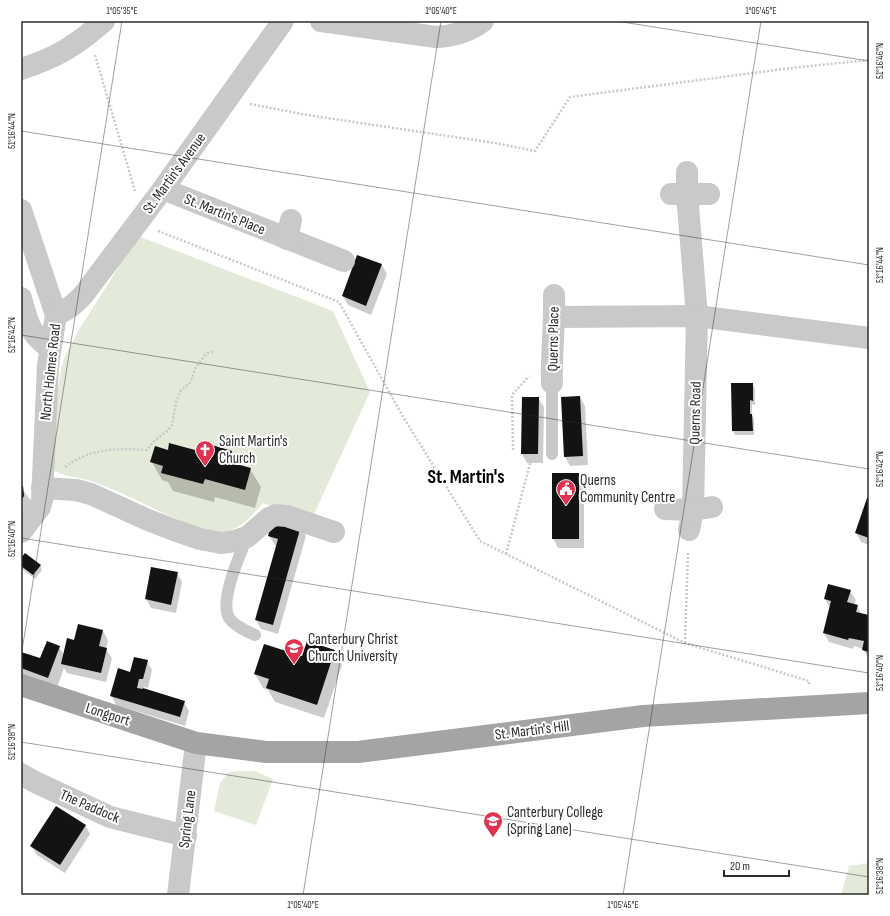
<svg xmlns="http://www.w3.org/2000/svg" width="890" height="916" viewBox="0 0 890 916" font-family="'Sofia Sans Condensed',sans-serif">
  <rect width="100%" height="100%" fill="#fff"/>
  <g fill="#e4eada">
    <path d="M138 236 333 311 370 392 311 521 263 503C250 518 240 531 219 532 208 533 191 525 181 521 151 508 122 492 91 481 77 476 60 478 49 466L60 374 64 358 77 333Z"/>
    <path d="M241 771H255L273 779 256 825 214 811 220 783 229 772Z"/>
    <path d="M869 863V895H841L849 866Z"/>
  </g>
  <g fill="#0003">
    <path d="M357 256 382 265 387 274 371 315 348 305 343 296Z"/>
    <path d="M732 384H752L755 388V405L752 404V415L754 419V435H735L733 431Z"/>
    <path d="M580 397 585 406 588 465 570 466 565 457 562 398Z"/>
    <path d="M538 398 544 407 543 463H527L522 454Z"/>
    <path d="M168 451 210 455 231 451 240 466 250 469 261 487 255 508 215 497 214 502 173 491 168 482 162 480 152 462Z"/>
    <path d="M579 474 584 483V548H558L553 538Z"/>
    <path d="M21 487 31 501 21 525Z"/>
    <path d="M869 499V545L861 542 856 533Z"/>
    <path d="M301 527 306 536 278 634 261 629 256 620 277 546 275 545 269 536Z"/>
    <path d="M21 560 40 565 42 570 35 579 21 568Z"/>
    <path d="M177 573 182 582 176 613 151 608 146 599Z"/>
    <path d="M850 591 856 600 854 605 857 606 862 615 869 616V659L863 649 854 646 853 649 829 642 824 633 830 608 825 599Z"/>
    <path d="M103 631 108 640 106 649 112 658 106 682 67 673 64 668 56 691 21 679V653L41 660 59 647 64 655 75 641Z"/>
    <path d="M334 651 342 665 324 718 275 702 268 690 263 688 255 674 302 657Z"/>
    <path d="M147 661 152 670 148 688 144 687V689L184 702 189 711 185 726 116 705 111 695 131 673Z"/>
    <path d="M85 825 90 834 65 873 37 855 31 846Z"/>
  </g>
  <g fill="#131313">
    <path d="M357 255 382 264 366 306 342 296Z"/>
    <path d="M731 383H753V401L750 400V414H752L753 431H732Z"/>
    <path d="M580 396 583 456 564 457 561 397Z"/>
    <path d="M522 397H539L538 454H521Z"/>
    <path d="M169 443 210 454 212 445 232 451 229 462 251 468 245 490 205 479 203 484 161 473 163 466 150 462 155 446 168 450Z"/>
    <rect x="552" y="473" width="27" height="66"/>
    <path d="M21 486H23L24 496 21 501Z"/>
    <path d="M867 498H869V538L855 533Z"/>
    <path d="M273 517 301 526 273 625 255 620 278 539 268 536Z"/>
    <path d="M25 553 41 565 33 575 21 566V558Z"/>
    <path d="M151 567 178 572 171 605 145 599Z"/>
    <path d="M828 584 851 590 847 602 858 605 856 612 869 615V652L862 650 864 641 849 638 848 640 823 633 831 601 824 599Z"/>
    <path d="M78 624 103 630 99 646 107 648 101 673 61 664 67 638 74 640Z"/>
    <path d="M47 641 60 646 48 678 21 668V652L40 658Z"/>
    <path d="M307 641 335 650 317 705 266 688 269 679 254 674 264 644 302 656Z"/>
    <path d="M134 657 148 660 143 679H139L137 688 143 689V688L185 701 180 717 110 696 118 668 130 672Z"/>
    <path d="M56 806 86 825 60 865 30 846Z"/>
  </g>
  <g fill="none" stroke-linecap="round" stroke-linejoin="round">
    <g stroke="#c9c9c9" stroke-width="2.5" stroke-dasharray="2 2" stroke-linecap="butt">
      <path d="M95 55 135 191"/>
      <path d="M250 104 307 115 495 143 535 151 570 97 791 68 869 60"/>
      <path d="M158 231 339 302 402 415 480 541 685 643 809 681V686"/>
      <path d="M513 450 512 395 529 376"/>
      <path d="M65 467C89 448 118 448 147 450L152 443 167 431 172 425 176 402 181 390 190 383 196 367 206 354 211 352 215 353"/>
      <path d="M506 554 531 460 537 458"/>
      <path d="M685 643 688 551"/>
    </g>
    <g stroke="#c9c9c9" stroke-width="12">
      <path d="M552 454V383"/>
      <path d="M247 537C240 555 219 601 229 618 235 626 246 631 255 635"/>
    </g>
    <g stroke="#c9c9c9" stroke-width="22">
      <path d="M321 21 436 37C453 36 469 32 483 21"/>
      <path d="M21 69C56 58 77 45 104 21"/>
      <path d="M687 172V194L697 316 693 510 689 530"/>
      <path d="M163 189 344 261"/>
      <path d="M671 194H709"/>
      <path d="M21 210 56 315 48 365 42 500 40 507 21 532"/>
      <path d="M287 239 291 220"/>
      <path d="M21 298C28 322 29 334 50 348"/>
      <path d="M56 315C68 310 75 304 84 294L163 189 283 21"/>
      <path d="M555 317 697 316 869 338"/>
      <path d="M552 383C551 354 555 325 554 295"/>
      <path d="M42 488 76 490 91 494 148 520 174 530 200 539 221 543 235 541 247 537 269 518 276 515 287 516 334 532"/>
      <path d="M665 509 693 510 712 507"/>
      <path d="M21 774 35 782 110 817 186 836"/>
      <path d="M178 895 196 743"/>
    </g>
    <path stroke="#a4a4a4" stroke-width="22" d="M21 685 196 743 266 752H358L643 716 869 703"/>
  </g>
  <path fill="none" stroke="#2c2c2c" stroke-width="1" stroke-opacity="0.45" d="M616 21 869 61M21 131 869 265M21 335 869 469M21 538 869 673M21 657 122 21M21 742 869 877M303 895 441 21M623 895 761 21"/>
  <defs>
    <g id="church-pin" transform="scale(1)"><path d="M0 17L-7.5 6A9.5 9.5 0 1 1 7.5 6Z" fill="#df3350" stroke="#fff"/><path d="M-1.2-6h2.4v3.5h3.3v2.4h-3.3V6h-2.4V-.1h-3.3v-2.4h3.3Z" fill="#fff"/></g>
    <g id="civic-pin" transform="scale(1)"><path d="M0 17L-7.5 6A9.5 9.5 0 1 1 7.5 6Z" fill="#df3350" stroke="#fff"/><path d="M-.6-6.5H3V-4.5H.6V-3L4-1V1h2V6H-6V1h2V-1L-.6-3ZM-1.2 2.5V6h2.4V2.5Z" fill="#fff"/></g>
    <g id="university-pin" transform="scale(1)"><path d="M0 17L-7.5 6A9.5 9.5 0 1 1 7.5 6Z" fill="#df3350" stroke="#fff"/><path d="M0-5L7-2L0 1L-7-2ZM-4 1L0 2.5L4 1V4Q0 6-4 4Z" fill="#fff"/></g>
  </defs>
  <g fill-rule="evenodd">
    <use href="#church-pin" x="205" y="450"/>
    <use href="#civic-pin" x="566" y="489"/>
    <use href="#university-pin" x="294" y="648"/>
    <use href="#university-pin" x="493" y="821"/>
  </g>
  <g text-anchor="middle" stroke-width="4" stroke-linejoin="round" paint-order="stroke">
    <g font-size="15" fill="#2c2c2c" stroke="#fff">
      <text transform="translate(174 173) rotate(-54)" y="5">St. Martin's Avenue</text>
      <text transform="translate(225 214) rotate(22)" y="5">St. Martin's Place</text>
      <text transform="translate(553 339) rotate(-89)" y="5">Querns Place</text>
      <text transform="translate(50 372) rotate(-84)" y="5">North Holmes Road</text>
      <text transform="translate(695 413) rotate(-89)" y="5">Querns Road</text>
      <text transform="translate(108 714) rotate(18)" y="5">Longport</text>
      <text transform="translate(532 730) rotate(-7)" y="5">St. Martin's Hill</text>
      <text transform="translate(90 806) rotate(23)" y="5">The Paddock</text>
      <text transform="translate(187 819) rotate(-83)" y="5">Spring Lane</text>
    </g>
    <g font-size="15" fill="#2c2c2c" stroke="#fff" text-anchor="start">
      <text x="219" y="446">Saint Martin's<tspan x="219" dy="17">Church</tspan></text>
      <text x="580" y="485">Querns<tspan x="580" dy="17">Community Centre</tspan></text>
      <text x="308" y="644">Canterbury Christ<tspan x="308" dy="17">Church University</tspan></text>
      <text x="507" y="817">Canterbury College<tspan x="507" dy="17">(Spring Lane)</tspan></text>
    </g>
    <g font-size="19" font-weight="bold" fill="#000" stroke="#fff">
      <text x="466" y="483">St. Martin's</text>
    </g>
  </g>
  <rect width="890" height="916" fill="none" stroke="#ffffff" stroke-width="44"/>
  <path d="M724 870v6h65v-6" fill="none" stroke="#2c2c2c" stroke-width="2"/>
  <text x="730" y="870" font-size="12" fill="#2c2c2c" stroke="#ffffff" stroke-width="3" paint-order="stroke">20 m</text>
  <rect x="22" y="22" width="846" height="872" fill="none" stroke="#2c2c2c" stroke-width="1.5"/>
  <g font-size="10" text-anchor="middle" fill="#2c2c2c">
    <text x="122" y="14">1°05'35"E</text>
    <text x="441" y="14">1°05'40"E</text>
    <text x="761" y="14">1°05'45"E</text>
    <text transform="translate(879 61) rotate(-90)" y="4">51°16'46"N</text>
    <text transform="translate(11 131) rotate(-90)" y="4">51°16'44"N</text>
    <text transform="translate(879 265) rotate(-90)" y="4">51°16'44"N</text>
    <text transform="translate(11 335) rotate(-90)" y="4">51°16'42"N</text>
    <text transform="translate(879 469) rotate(-90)" y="4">51°16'42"N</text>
    <text transform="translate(11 539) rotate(-90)" y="4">51°16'40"N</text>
    <text transform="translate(879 673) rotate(-90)" y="4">51°16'40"N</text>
    <text transform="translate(11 742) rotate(-90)" y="4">51°16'38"N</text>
    <text transform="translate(879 876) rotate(-90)" y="4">51°16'38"N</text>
    <text x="303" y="908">1°05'40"E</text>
    <text x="623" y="908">1°05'45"E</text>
  </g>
</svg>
